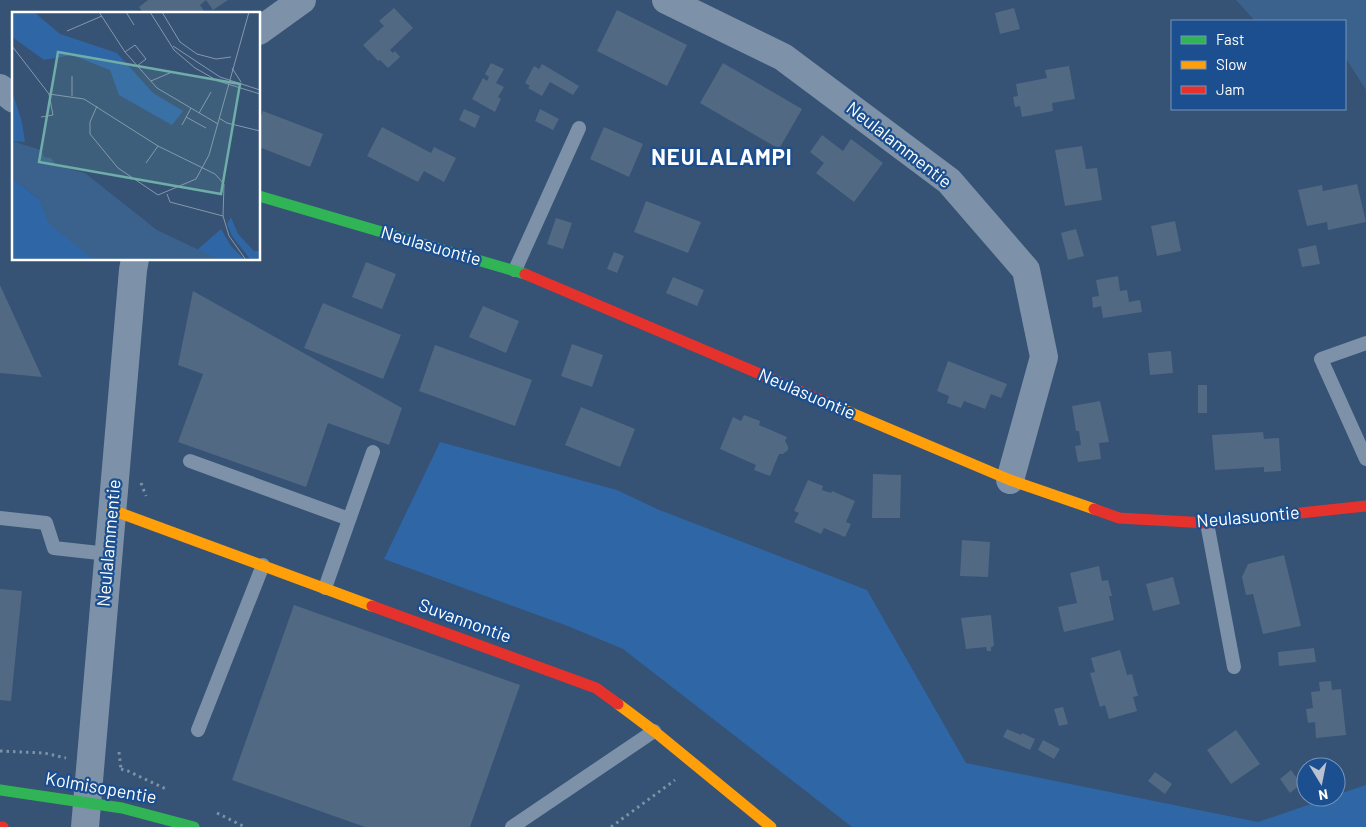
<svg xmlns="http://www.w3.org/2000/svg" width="1366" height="827" viewBox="0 0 1366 827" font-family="Barlow,sans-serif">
  <rect width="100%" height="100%" fill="#365274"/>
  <path fill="#2f66a5" d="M440 442 617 490 657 509 867 590 966 763 1258 822 1331 797H1336V795L1366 785V827H852L623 649 565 625 384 559Z"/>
  <path fill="#3b618d" d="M1236 0H1366V90L1345 57V21H1255Z"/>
  <g fill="#526984">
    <path d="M148 0H228L213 10 206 0 200 5 204 11 200 14H144L139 7Z"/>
    <path d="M394 8 413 28 390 50 393 53 395 51 400 57 388 68 380 60 378 61 363 45 384 26 379 21Z"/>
    <path d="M1014 8 1020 29 1000 34 995 13Z"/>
    <path d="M617 10 687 45 667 86 597 51Z"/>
    <path d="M491 63 504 69 496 83 504 87 498 97 501 99 495 112 472 99 483 78 487 81 489 77 485 74Z"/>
    <path d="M723 63 802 109 779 149 700 103Z"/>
    <path d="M542 64 579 86 573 95 550 82 542 96 528 88 530 86 525 83 534 66 539 69Z"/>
    <path d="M1069 66 1075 99 1052 103 1053 111 1022 117 1020 106 1015 107 1013 97 1018 96 1016 84 1047 78 1045 70Z"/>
    <path d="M464 109 480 116 475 128 459 120Z"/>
    <path d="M540 109 559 119 553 130 535 121Z"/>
    <path d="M263 111 323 134 310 167 259 147V121Z"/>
    <path d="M382 127 431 153 434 147 456 158 444 182 424 171 418 182 367 156Z"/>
    <path d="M604 127 643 144 629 177 590 159Z"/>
    <path d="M822 135 843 151 851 139 883 163 854 202 816 173 824 163 810 152Z"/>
    <path d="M1082 146 1086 169 1097 168 1102 200 1065 206 1055 150Z"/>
    <path d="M1357 184 1366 222 1328 230 1327 222 1307 226 1298 190 1322 185 1323 191Z"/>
    <path d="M646 201 701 222 688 253 634 232Z"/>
    <path d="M556 218 572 223 563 249 547 244Z"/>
    <path d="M1175 221 1181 251 1157 256 1151 226Z"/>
    <path d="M1076 229 1084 256 1068 260 1061 233Z"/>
    <path d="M1316 245 1320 264 1302 267 1298 249Z"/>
    <path d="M614 252 624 256 617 273 607 269Z"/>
    <path d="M366 262 396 274 382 309 352 297Z"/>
    <path d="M1118 276 1120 291 1127 290 1129 302 1140 300 1142 312 1103 318 1101 306 1093 308 1092 297 1099 296 1096 280Z"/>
    <path d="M673 277 704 290 697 306 666 293Z"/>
    <path d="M0 285 42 377 0 373Z"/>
    <path d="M193 291 402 408 389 445 328 423 306 487 178 442 203 374 178 365Z"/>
    <path d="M323 303 401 335 383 379 304 348Z"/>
    <path d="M483 306 519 321 506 353 469 337Z"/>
    <path d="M572 344 603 355 592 387 561 376Z"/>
    <path d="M435 345 532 380 515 426 419 391Z"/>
    <path d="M1171 351 1173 373 1150 375 1148 353Z"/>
    <path d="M948 361 1007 384 1001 398 991 394 985 409 964 401 961 408 947 403 949 396 937 391Z"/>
    <rect x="1198" y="385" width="9" height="28"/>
    <path d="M1100 401 1109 442 1099 443 1101 459 1078 462 1075 446 1081 445 1079 431H1076L1072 406Z"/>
    <path d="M581 407 635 429 620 467 565 445Z"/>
    <path d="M744 415 760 421 759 425 787 437 785 441 788 446V450L783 454H779L770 476 754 470 756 465 720 449 733 417 741 421Z"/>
    <path d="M1263 432 1264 439 1279 438 1281 471 1264 472V467L1215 470 1212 435Z"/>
    <path d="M873 474 901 475 900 518H872Z"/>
    <path d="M808 480 823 486 822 490 831 493 832 491 855 501 846 522 851 524 845 537 824 528 821 534 794 522 799 513 794 511Z"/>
    <path d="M962 540 990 542 988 577 960 576Z"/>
    <path d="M1284 555 1301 626 1263 634 1253 594 1246 595 1242 577 1248 564Z"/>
    <path d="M1099 566 1102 581 1108 580 1112 596H1109L1114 620 1064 632 1058 607 1077 603 1070 573Z"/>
    <path d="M1173 577 1180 604 1153 611 1146 584Z"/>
    <path d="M0 589 22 591 11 701 0 700Z"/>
    <path d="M294 605 520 685 470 827H365L232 780Z"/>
    <path d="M991 615 994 646 991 647V651H987L986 647 966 649 961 618Z"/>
    <path d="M1314 648 1316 662 1279 666 1278 652Z"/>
    <path d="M1120 650 1127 675 1132 674 1138 696 1133 697 1137 711 1109 719 1105 705 1100 707 1090 673 1095 672 1091 658Z"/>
    <path d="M1331 681 1332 690 1341 689 1346 735 1316 738 1315 722 1308 723 1306 709 1313 708 1311 692 1320 691 1319 682Z"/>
    <path d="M1063 707 1068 724 1059 726 1054 709Z"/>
    <path d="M1007 729 1021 735 1022 733 1035 739 1030 750 1003 737Z"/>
    <path d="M1236 730 1260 764 1231 784 1207 750Z"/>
    <path d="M1043 740 1060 749 1054 759 1038 750Z"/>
    <path d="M1291 770 1301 784 1290 793 1280 779Z"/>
    <path d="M1155 772 1172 784 1165 794 1148 781Z"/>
  </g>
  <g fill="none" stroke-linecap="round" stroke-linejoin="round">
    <g stroke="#7d92a8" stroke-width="3" stroke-dasharray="2.5 4" stroke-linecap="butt">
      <path d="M141 483 146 496"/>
      <path d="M0 751 44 753 66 758"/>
      <path d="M119 752 121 769"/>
      <path d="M121 769 128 771 168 790"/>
      <path d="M217 813 245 827"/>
      <path d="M611 827 675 780"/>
    </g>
    <g stroke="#7d92a8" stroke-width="14">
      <path d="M515 270 579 128"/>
      <path d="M1366 343 1321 359 1366 459"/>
      <path d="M190 461 349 519"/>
      <path d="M0 518 46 523 54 548 108 554"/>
      <path d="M1207 523 1234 667"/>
      <path d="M325 588 373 452"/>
      <path d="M198 730 263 565"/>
      <path d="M512 827 654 731"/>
    </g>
    <g stroke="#7d92a8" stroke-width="28">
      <path d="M666 0 783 57 949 181 1026 270 1044 357 1010 480"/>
      <path d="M259 31 302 0"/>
      <path d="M0 88 14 99"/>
      <path d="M85 827 133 270 135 259"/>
    </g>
    <g stroke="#30b455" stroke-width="11">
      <path d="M259 196 525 274"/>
      <path d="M0 790 122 808 194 827"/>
    </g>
    <g stroke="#ff9f0a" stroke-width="11">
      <path d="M835 406 1010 480 1094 509"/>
      <path d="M112 510 372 606"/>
      <path d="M618 704 654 731 771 827"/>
    </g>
    <g stroke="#e5322d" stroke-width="11">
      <path d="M525 274 835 406"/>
      <path d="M1094 509 1119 518 1207 523 1366 506"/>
      <path d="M372 606 596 688 618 704"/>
      <path d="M0 827H3"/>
    </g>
  </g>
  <g text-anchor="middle" stroke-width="4.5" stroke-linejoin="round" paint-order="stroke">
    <g font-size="18" fill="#fff" stroke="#1b4f8f">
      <text transform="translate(899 145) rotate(38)" y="6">Neulalammentie</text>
      <text transform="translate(431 246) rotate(16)" y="6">Neulasuontie</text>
      <text transform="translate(807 394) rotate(23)" y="6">Neulasuontie</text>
      <text transform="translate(1248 517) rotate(-5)" y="6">Neulasuontie</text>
      <text transform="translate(109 543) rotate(-85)" y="6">Neulalammentie</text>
      <text transform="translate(465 621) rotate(20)" y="6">Suvannontie</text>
      <text transform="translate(101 788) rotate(10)" y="6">Kolmisopentie</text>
    </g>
    <g font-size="22" font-weight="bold" letter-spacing="1" fill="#fff" stroke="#1b4f8f">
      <text x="722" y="165">NEULALAMPI</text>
    </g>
  </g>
  <g transform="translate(12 12)">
    <rect width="248" height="248" fill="#365274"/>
    <path d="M0 0H22L48 22 105 41 141 81 171 99 160 113 107 83 98 58 60 43 32 48 0 25ZM0 79 10 110 13 130 0 129ZM0 166 27 187 34 184 98 247H0ZM219 205 226 222 242 239H247V247H238L220 224 215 212ZM209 217 219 234 232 247 182 248 185 238Z" fill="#2f66a5"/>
    <path d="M0 129 29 138 32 145 39 146 45 154 73 161 145 218 206 247H81L37 212 27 187 0 166Z" fill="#3b618d"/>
    <path fill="none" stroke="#8697ac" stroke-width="1" d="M87 0 113 40 145 76 206 112M114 0 122 13M138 0 162 38 183 56 206 69 248 82M150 0 168 30 185 42 204 47 219 45M55 19 90 4M0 34 37 82 72 87 146 134 203 162 212 172 211 204 217 224 234 248M161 34 208 65 248 78M113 40 123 33 134 47 125 54M220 56 229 70M60 64V84M139 69 160 60M85 94 78 110V122L106 156 146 183 184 167 197 143 237 0M187 101 199 80M29 105 41 103 37 82M174 105 194 116M207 106 215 111 248 119M170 113 179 96M134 151 146 134M155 182 158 190 211 204"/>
    <path fill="#6fada8" fill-opacity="0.15" stroke="#6fada8" stroke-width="2.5" d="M46 40 228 72 209 182 27 150Z"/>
    <rect width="248" height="248" fill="none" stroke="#fff" stroke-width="2.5"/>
  </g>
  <rect x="1171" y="20" width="175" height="90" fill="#1b4f8f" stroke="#7695bc"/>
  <rect x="1181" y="36" width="25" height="8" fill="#30b455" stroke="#7695bc"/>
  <text x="1216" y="45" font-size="15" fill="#ffffff">Fast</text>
  <rect x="1181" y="61" width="25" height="8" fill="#ff9f0a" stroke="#7695bc"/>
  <text x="1216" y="70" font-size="15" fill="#ffffff">Slow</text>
  <rect x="1181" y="86" width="25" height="8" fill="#e5322d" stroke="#7695bc"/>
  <text x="1216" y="95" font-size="15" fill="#ffffff">Jam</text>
  <g transform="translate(1321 782) rotate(170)"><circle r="24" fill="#1b4f8f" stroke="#7695bc"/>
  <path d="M0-4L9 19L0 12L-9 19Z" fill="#b9c2ce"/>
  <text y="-8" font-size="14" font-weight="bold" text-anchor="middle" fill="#ffffff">N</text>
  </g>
</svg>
